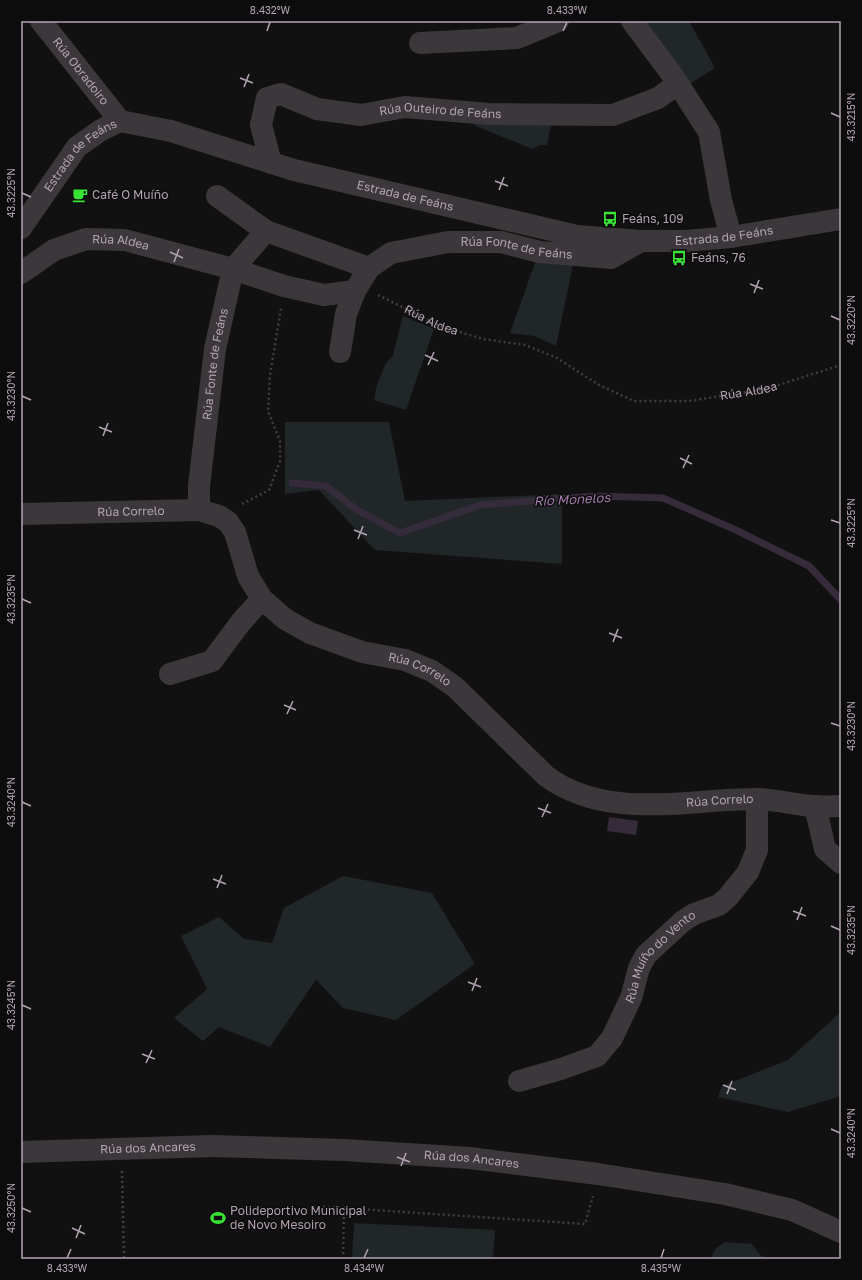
<svg xmlns="http://www.w3.org/2000/svg" width="862" height="1280" viewBox="0 0 862 1280" font-family="'Golos Text',sans-serif">
  <rect width="100%" height="100%" fill="#121111"/>
  <g fill="#212629">
    <path d="M641 21H689L715 68 686 86Z"/>
    <path d="M478 117 552 120 547 145H540L532 149 474 125Z"/>
    <path d="M536 260 573 265 556 346 534 336 510 333Z"/>
    <path d="M403 316 434 329 406 410 374 400 376 388 385 365 393 355Z"/>
    <path d="M285 422H389L405 501 562 494V564L375 550 319 490 285 494Z"/>
    <path d="M343 876 432 893 475 964 396 1020 343 1008 316 980 270 1047 219 1027 203 1041 174 1018 207 989 181 936 219 917 244 939 272 943 284 908Z"/>
    <path d="M841 1012V1096L788 1112 718 1097 722 1086 788 1060Z"/>
    <path d="M354 1223 495 1230 493 1259H352Z"/>
    <path d="M725 1242 752 1244 761 1256 774 1259H710L716 1248Z"/>
  </g>
  <path fill="#362b3a" d="M609 817 638 821 636 835 607 831Z"/>
  <g fill="none" stroke-linecap="round" stroke-linejoin="round">
    <path stroke="#362b3a" stroke-width="7" d="M292 483 326 486 357 510 400 533 480 505 594 496 663 498 738 531 809 566 841 600"/>
    <g stroke="#433c42" stroke-width="2.5" stroke-dasharray="2 3" stroke-linecap="butt">
      <path id="s1" d="M378 295 440 326 483 339 525 345 557 358 599 385 634 401H689L766 389 841 365"/>
      <path d="M242 504 269 490 280 461V441L268 411 270 375 281 308"/>
      <path d="M122 1171 124 1259"/>
      <path d="M313 1206 585 1224 593 1196"/>
      <path d="M343 1259 344 1208"/>
    </g>
    <g stroke="#3c373b" stroke-width="22">
      <path id="s2" d="M41 21 120 121"/>
      <path d="M632 21 673 76 709 132 721 200 731 237"/>
      <path d="M420 43 517 38 558 21"/>
      <path id="s3" d="M271 163 261 125 267 98 281 94 317 109 361 115 405 107 489 114 613 115 658 98 678 84"/>
      <path d="M217 196 266 231 369 268"/>
      <path id="s4" d="M21 228 77 147 101 130 120 121 171 131 294 170 577 236 641 241H685L731 237 841 219"/>
      <path id="s5" d="M21 273 54 250 86 239 125 240 233 269 284 286 324 295 355 291"/>
      <path id="s6" d="M340 352 346 314 355 291 369 268 391 253 448 242H501L540 252 611 258 641 241"/>
      <path id="s7" d="M199 510V486L215 349 233 269 266 231"/>
      <path id="s8" d="M21 514 199 510 219 516 228 522 235 532 248 576 262 599 285 619 310 633 362 652 405 660 432 671 455 687 546 776C607 821 686 799 756 799 775 799 795 805 814 806 823 807 832 806 841 806"/>
      <path d="M170 674 212 661 241 622 262 599"/>
      <path d="M815 806 825 849 841 863"/>
      <path id="s9" d="M519 1081 561 1069 597 1056 612 1038 631 998 639 968 646 955 683 921 694 914 719 905 728 897 748 872 757 850V799"/>
      <path id="s10" d="M21 1152 213 1146 344 1150 470 1158 598 1174 725 1194 792 1210 841 1232"/>
    </g>
  </g>
  <path fill="none" stroke="#b2a3b2" stroke-width="1.5" d="M267 31 270 22M563 31 567 22M240 78 253 83M244 87 249 74M831 113 840 117M495 181 508 186M499 190 504 177M22 193 31 197M170 252 183 258M174 262 179 249M750 284 763 289M754 293 759 280M831 316 840 320M425 355 438 361M428 365 434 352M22 396 31 400M99 427 112 432M103 436 108 423M680 458 692 464M683 468 689 455M831 520 840 523M354 530 367 535M358 539 363 526M22 599 31 603M609 633 622 638M613 642 618 629M284 705 296 710M287 714 293 701M831 723 840 726M22 802 31 806M538 808 551 813M542 817 548 804M213 879 226 884M217 888 222 875M793 911 806 916M797 920 802 907M831 926 840 930M468 982 481 987M472 991 477 978M22 1005 31 1009M142 1054 155 1059M146 1063 152 1050M723 1085 736 1090M727 1094 732 1081M831 1129 840 1133M397 1157 410 1162M401 1166 406 1153M22 1208 31 1212M72 1228 85 1234M76 1238 81 1225M67 1258 71 1249M364 1258 368 1249M661 1258 664 1249"/>
  <defs>
    <g id="cafe-bare" transform="scale(1.2)"><path d="M-5.5-4.5H6V0H3Q3 3.5 0 3.5H-2.5Q-5.5 3.5-5.5 0ZM3-3.2v2h1.7v-2ZM-6 4.5H4V6H-6Z" fill="#38e535" stroke="#0d0c0c" stroke-width="2.5" paint-order="stroke"/></g>
    <g id="bus-bare" transform="scale(1.2)"><path d="M-5-6H5V4H4V6H2V4H-2V6H-4V4H-5ZM-3.5-4V0h7V-4ZM-3.5 1.2v1.5H-2V1.2ZM2 1.2v1.5H3.5V1.2Z" fill="#38e535" stroke="#0d0c0c" stroke-width="2.5" paint-order="stroke"/></g>
    <g id="stadium-bare" transform="scale(1.2)"><path d="M0-5a6.5 5 0 1 0 0 10a6.5 5 0 1 0 0-10ZM-3.5-1.8h7v3.6h-7Z" fill="#38e535" stroke="#0d0c0c" stroke-width="2.5" paint-order="stroke"/></g>
  </defs>
  <g fill-rule="evenodd">
    <use href="#cafe-bare" x="80" y="195"/>
    <use href="#bus-bare" x="610" y="219"/>
    <use href="#bus-bare" x="679" y="258"/>
    <use href="#stadium-bare" x="218" y="1218"/>
  </g>
  <g text-anchor="middle" stroke-width="3" stroke-linejoin="round" paint-order="stroke">
    <g font-size="12" fill="#b2a3b2" stroke="#0d0c0c">
      <text dy="4" stroke="none"><textPath href="#s2" startOffset="64">Rúa Obradoiro</textPath></text>
      <text dy="4" stroke="none"><textPath href="#s3" startOffset="245">Rúa Outeiro de Feáns</textPath></text>
      <text dy="4" stroke="none"><textPath href="#s4" startOffset="95">Estrada de Feáns</textPath></text>
      <text dy="4" stroke="none"><textPath href="#s4" startOffset="444">Estrada de Feáns</textPath></text>
      <text dy="4" stroke="none"><textPath href="#s4" startOffset="768">Estrada de Feáns</textPath></text>
      <text dy="4" stroke="none"><textPath href="#s5" startOffset="109">Rúa Aldea</textPath></text>
      <text dy="4" stroke="none"><textPath href="#s6" startOffset="244">Rúa Fonte de Feáns</textPath></text>
      <text dy="4" stroke="none"><textPath href="#s1" startOffset="59">Rúa Aldea</textPath></text>
      <text dy="4" stroke="none"><textPath href="#s7" startOffset="147">Rúa Fonte de Feáns</textPath></text>
      <text dy="4" stroke="none"><textPath href="#s1" startOffset="395">Rúa Aldea</textPath></text>
      <text dy="4" stroke="none"><textPath href="#s8" startOffset="110">Rúa Correlo</textPath></text>
      <text dy="4" stroke="none"><textPath href="#s8" startOffset="470">Rúa Correlo</textPath></text>
      <text dy="4" stroke="none"><textPath href="#s8" startOffset="817">Rúa Correlo</textPath></text>
      <text dy="4" stroke="none"><textPath href="#s9" startOffset="202">Rúa Muíño do Vento</textPath></text>
      <text dy="4" stroke="none"><textPath href="#s10" startOffset="127">Rúa dos Ancares</textPath></text>
      <text dy="4" stroke="none"><textPath href="#s10" startOffset="451">Rúa dos Ancares</textPath></text>
    </g>
    <g font-size="12" fill="#b2a3b2" stroke="#0d0c0c" text-anchor="start">
      <text x="92" y="199">Café O Muíño</text>
      <text x="622" y="223">Feáns, 109</text>
      <text x="691" y="262">Feáns, 76</text>
      <text x="230" y="1215">Polideportivo Municipal<tspan x="230" dy="14">de Novo Mesoiro</tspan></text>
    </g>
    <g font-size="13" font-style="italic" fill="#a17bab" stroke="#0d0c0c">
      <text transform="translate(572 499) rotate(-3)" y="5">Río Monelos</text>
    </g>
  </g>
  <rect width="862" height="1280" fill="none" stroke="#0d0c0c" stroke-width="44"/>
  <rect x="22" y="22" width="818" height="1236" fill="none" stroke="#b2a3b2" stroke-width="1.5"/>
  <g font-size="10" text-anchor="middle" fill="#b2a3b2">
    <text x="270" y="14">8.432°W</text>
    <text x="567" y="14">8.433°W</text>
    <text transform="translate(851 117) rotate(-90)" y="4">43.3215°N</text>
    <text transform="translate(11 193) rotate(-90)" y="4">43.3225°N</text>
    <text transform="translate(851 320) rotate(-90)" y="4">43.3220°N</text>
    <text transform="translate(11 396) rotate(-90)" y="4">43.3230°N</text>
    <text transform="translate(851 523) rotate(-90)" y="4">43.3225°N</text>
    <text transform="translate(11 599) rotate(-90)" y="4">43.3235°N</text>
    <text transform="translate(851 726) rotate(-90)" y="4">43.3230°N</text>
    <text transform="translate(11 802) rotate(-90)" y="4">43.3240°N</text>
    <text transform="translate(851 930) rotate(-90)" y="4">43.3235°N</text>
    <text transform="translate(11 1005) rotate(-90)" y="4">43.3245°N</text>
    <text transform="translate(851 1133) rotate(-90)" y="4">43.3240°N</text>
    <text transform="translate(11 1208) rotate(-90)" y="4">43.3250°N</text>
    <text x="67" y="1272">8.433°W</text>
    <text x="364" y="1272">8.434°W</text>
    <text x="661" y="1272">8.435°W</text>
  </g>
</svg>
